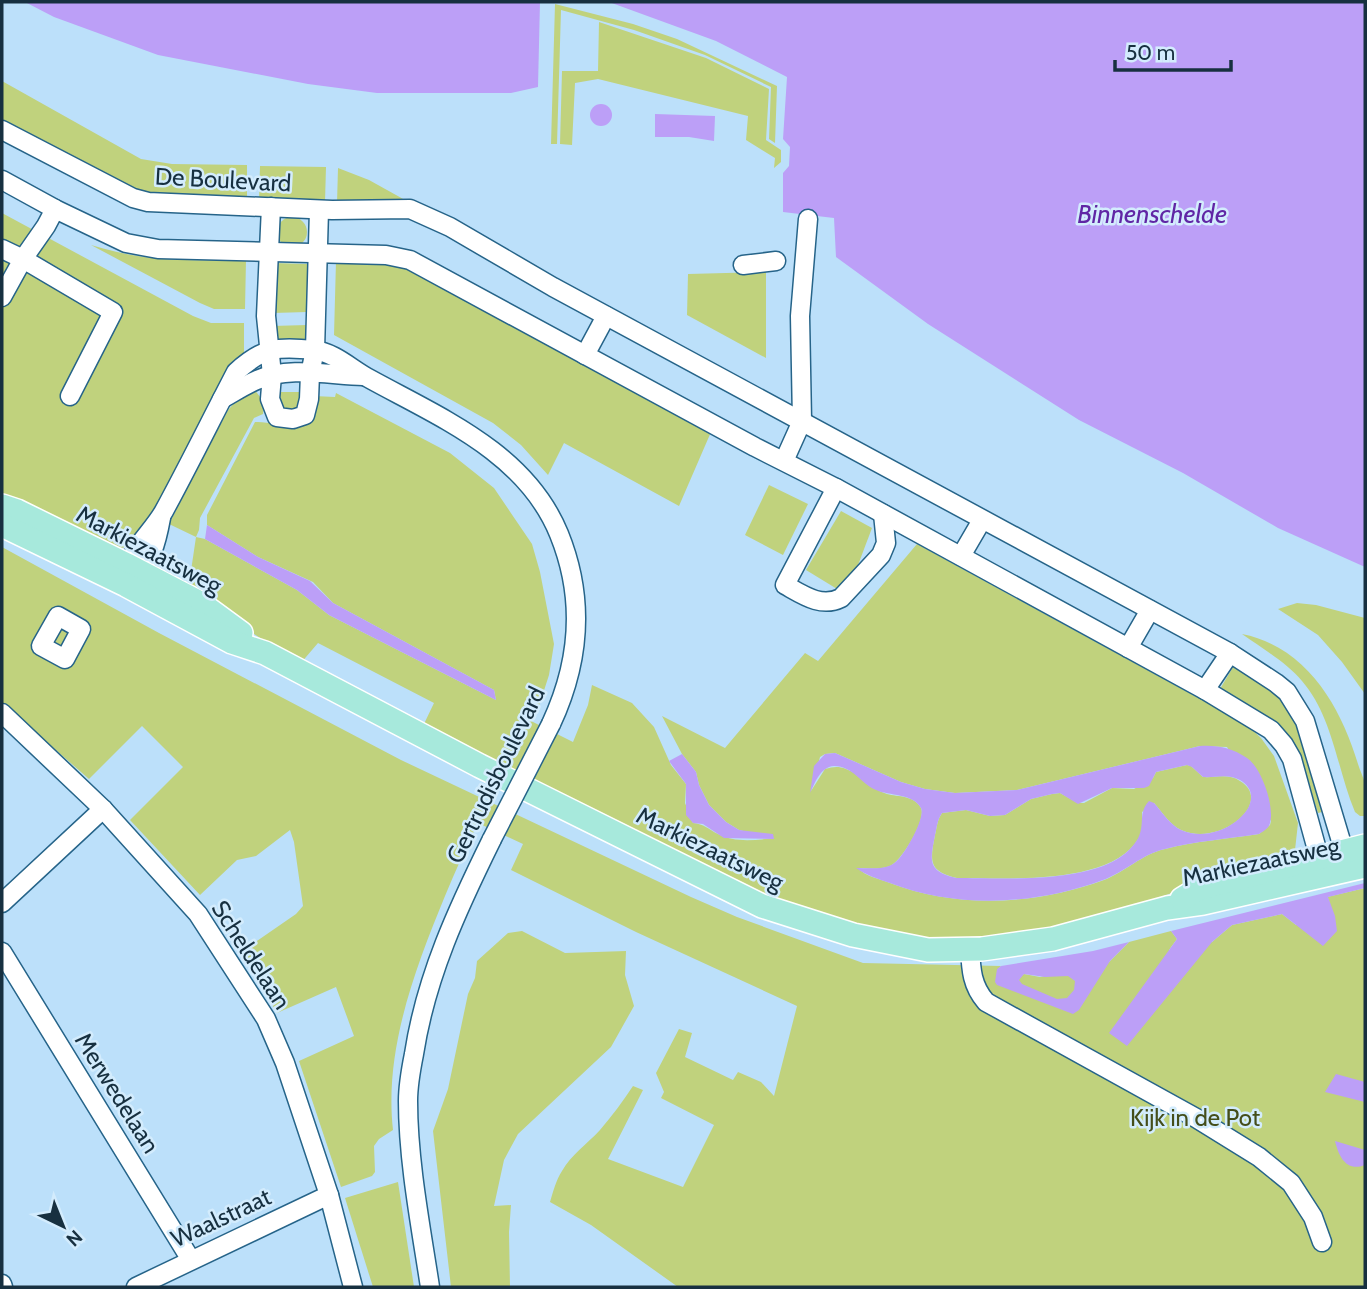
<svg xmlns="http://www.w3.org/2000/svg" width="1367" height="1289" viewBox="0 0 1367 1289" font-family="Cabin,sans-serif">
  <rect width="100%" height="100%" fill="#bce0fa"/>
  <g fill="#c0d27d" fill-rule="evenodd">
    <path d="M555 4 633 24 677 39 777 86 775 143 769 139 771 87 705 55 634 30 561 10 557 144H551Z"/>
    <path d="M599 22 706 58 769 89 766 140 781 150V162L774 168 775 158 746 140 748 116 598 79 575 83 572 145 560 144 562 71H598Z"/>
    <path d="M2 81 141 159 172 164 247 165V201L148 198 2 123Z"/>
    <path d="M260 166 326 167 325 202 259 201Z"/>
    <path d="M338 168 369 180 432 215 337 203Z"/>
    <path d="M2 213 193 316 211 323H244V358L156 510 139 536 126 548 113 547 2 495Z"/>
    <circle cx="292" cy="232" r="15"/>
    <path d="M91 245C148 263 188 260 246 260L245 309H214L200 303Z"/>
    <path d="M336 261 397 262 711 432 679 506 564 443 548 475 521 445 493 423 334 335Z"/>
    <path d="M274 263 308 264 307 312 273 313Z"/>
    <path d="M766 272V358L687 315 688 274Z"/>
    <path d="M307 325V339L272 342V326Z"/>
    <path d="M254 389 264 402 263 414 254 418 200 518 199 530 196 537 205 539 297 590 329 615 496 700 494 690 333 603 313 582 258 557 207 525V515L255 422C275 421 288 432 306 422L314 396 335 397 336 393 450 453 494 488 532 544 540 572 554 644 549 675 538 709 531 721 573 742 588 705 592 685 632 703 654 727 671 765 686 784 685 803 693 823C704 824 708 829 718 834 734 843 757 840 774 838L739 830 726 822 709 805 699 785 696 772 682 754 662 716 725 748 805 653 818 661 917 544 1246 724 1261 738 1274 756 1298 823 1295 850 1281 861 1180 890 1089 923 1023 934 954 940 894 937 797 910 423 726 434 703 318 643 300 664 188 591 196 537 169 524 228 410 238 399ZM1200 746 1227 747 1271 821 1270 825 1259 834C1228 839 1195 841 1165 849 1142 854 1125 872 1104 880 1035 905 959 909 890 883 879 879 865 876 858 868 868 868 880 870 890 866 901 862 927 819 921 808 914 795 898 797 887 794 870 789 862 775 846 769 838 766 833 767 825 769L811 791 820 757 825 754 835 753 901 782 925 789 955 793 1017 790Z"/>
    <path d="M275 392H304L303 404 296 412 280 410Z"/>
    <path d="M769 485 808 504 783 555 745 535Z"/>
    <path d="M841 511 872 528 855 573 842 592 806 570Z"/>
    <path d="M2 547 159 633 401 760 691 897 737 917 863 963 1001 966 997 970 1020 976 1024 974 1040 977 1108 963 1129 942 1171 931 1177 939 1169 950 1212 942 1232 925 1282 914 1296 925 1334 917 1327 897 1365 888V1287H678L591 1225 550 1202C553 1192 556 1180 562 1171 571 1155 587 1144 600 1130 612 1116 623 1101 633 1086L643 1090 608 1159 683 1187 714 1125 661 1098 664 1092 656 1073 679 1029 692 1033 685 1057 733 1080 738 1072 761 1082 774 1096 797 1006 636 932 511 870 523 844 478 823C466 847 455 872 445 896 415 969 384 1050 393 1130L379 1139 374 1146 375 1172 372 1176 341 1187 299 1061 354 1036 336 987 277 1013 241 952 296 914 303 906 294 842 290 830 256 856 237 860 200 895 130 820 183 767 142 726 89 779 2 703Z"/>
    <path d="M1297 603 1316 605 1365 618V694L1342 662 1318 635 1278 609Z"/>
    <path d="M1242 634C1307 647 1341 707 1358 764 1360 771 1364 778 1365 784 1367 794 1365 806 1365 816H1360L1355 812C1337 769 1333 717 1302 681 1286 662 1263 649 1242 634Z"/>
    <path d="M1236 662 1273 687 1296 718 1322 812 1318 813 1300 756 1292 742 1277 725 1220 689Z"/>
    <path d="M1187 765 1191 766 1203 777C1216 778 1228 773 1240 781 1275 802 1220 848 1181 830 1171 826 1162 812 1154 803L1142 812C1142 821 1144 830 1139 838 1111 886 1005 878 957 878 928 871 930 861 935 835 937 827 937 820 942 813L966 810 990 816 1005 815 1031 799 1052 794 1060 793 1078 803H1084L1112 788 1134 789 1153 778 1156 772Z"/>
    <path d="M522 931 565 953 626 951 625 975 634 1006 611 1047 518 1134 504 1160 494 1206 511 1205 509 1232 510 1287H451L433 1131 448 1089 468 994 475 978 477 961 508 933Z"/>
    <path d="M398 1182 414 1287H373L345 1198Z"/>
  </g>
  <g fill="#bc9ff7" fill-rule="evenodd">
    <path d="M25 2H540L538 87 511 93H377L308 84 158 55 54 17Z"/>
    <path d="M609 2H1365V567L1278 528 1183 473 1079 420 928 324 836 257 834 218 783 212V173L789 166 790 147 783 139 787 77 716 41Z"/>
    <circle cx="601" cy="115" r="11"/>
    <path d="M655 114 715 116 714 141 689 137H655Z"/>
    <path d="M207 525 258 557 310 581 333 603 494 690 496 700 329 615 297 590 205 539Z"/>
    <path d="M1200 746C1218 745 1232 748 1247 758 1261 767 1275 806 1270 823 1269 828 1264 831 1259 834 1228 839 1195 841 1165 849 1142 854 1125 872 1103 880 1035 905 958 909 890 883 878 879 866 875 856 868 868 868 883 870 893 864 903 859 926 817 921 808 913 793 889 796 876 790 861 784 853 766 834 766 820 767 815 783 810 793L814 766 825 754 835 753 901 782 925 789 955 793 1017 790ZM1187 765 1192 767 1203 777C1216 778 1227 773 1240 780 1275 801 1220 848 1181 830 1171 826 1162 812 1154 803L1149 801C1135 816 1150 829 1130 849 1096 885 1003 878 956 878 927 871 930 861 935 835 937 827 937 820 942 813L966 810 990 816 1005 815 1031 799 1052 794 1060 793 1078 804 1112 788H1144L1149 786 1156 772Z"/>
    <path d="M682 754 696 772 699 785 709 805 726 822 739 830 773 834 774 839 724 838 703 824 693 823 686 815V784L669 761Z"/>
    <path d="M1365 883V888L1328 897 1335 916 1337 931 1323 946 1282 914 1232 925 1212 942 1127 1046 1109 1033 1177 939 1171 931Z"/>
    <path d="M1129 942 1110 961 1079 1010 1073 1014 997 985 995 982 997 969 1001 966 1093 951ZM1024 974 1045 977 1068 976 1075 981 1074 990 1067 998 1057 999 1022 984 1019 980Z"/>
    <path d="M1336 1074 1365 1082V1102L1325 1092Z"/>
    <path d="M1335 1141 1365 1150V1165C1347 1172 1339 1158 1335 1141Z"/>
  </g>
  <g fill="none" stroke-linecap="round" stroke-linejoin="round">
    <g stroke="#266489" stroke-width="21">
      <g id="minor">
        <path d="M2 130 133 198 148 202 332 210 410 209 450 227 553 287 1230 653 1276 683 1287 692 1305 721 1344 851 1335 874 1319 857 1292 759 1284 745 1271 730 1205 690 836 488 755 447 410 260 386 255 158 249 126 243 55 209 2 180"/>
        <path d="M271 207 266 316 272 375 270 399 277 417 293 419 305 415 309 399 310 374 315 350 319 210"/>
        <path d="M2 249 23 259 46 226 55 209"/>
        <path d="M743 265 776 261"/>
        <path d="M2 297 23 259 113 312 70 396"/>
        <path d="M585 355 606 316"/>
        <path d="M222 399C233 393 245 385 257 380 288 366 329 375 363 376"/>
        <path d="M784 461 802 421 800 316 808 219"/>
        <path d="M836 488 785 585C803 595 821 608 841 598L881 555 886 543 883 514"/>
        <path d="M961 556 982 520"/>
        <path d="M126 576C129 549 151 534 164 511 189 465 212 418 236 372 263 347 278 346 314 350 336 353 351 369 370 379 441 418 526 453 559 534 585 598 580 662 551 724"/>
        <path d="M132 580C151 566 157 540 161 518"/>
        <path d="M58 616 81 629 65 659 41 646Z"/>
        <path d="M1128 648 1150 610"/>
        <path d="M1205 690 1230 653"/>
        <path d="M2 713 103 809 198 914 266 1019 285 1063 329 1195 353 1287"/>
        <path d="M2 903 103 809"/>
        <path d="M970 949C971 970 972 986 986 1002L1196 1118 1259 1157 1291 1183 1313 1217 1322 1242"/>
        <path d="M2 952 191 1260"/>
        <path d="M2 1284 3 1287"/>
        <path d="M136 1287 329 1195"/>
        <path d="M430 1287C421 1228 408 1161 408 1101 408 1086 411 1069 414 1054 426 976 458 908 492 839"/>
      </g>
    </g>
    <g stroke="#fff" stroke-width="26">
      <g id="major">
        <path d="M2 506 17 511 127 565 200 603 241 633"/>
        <path d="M2 525 126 585 232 642 265 653 480 766 762 906 853 935 928 950 982 949 1053 939 1167 908 1203 903 1365 866"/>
        <path d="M1182 899 1200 888 1365 846"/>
      </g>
    </g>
    <use href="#minor" stroke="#fff" stroke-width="18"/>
    <use href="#major" stroke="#a7e9dc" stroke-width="23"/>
    <g stroke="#266489" stroke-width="21" stroke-linecap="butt">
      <path id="minor-bridge" d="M492 839 551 724"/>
    </g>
    <use href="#minor-bridge" stroke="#fff" stroke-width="18"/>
  </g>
  <g text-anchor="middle" stroke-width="5" stroke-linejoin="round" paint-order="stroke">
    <g font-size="24" fill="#173040" stroke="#d3ecfd">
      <text transform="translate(223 180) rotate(3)" y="8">De Boulevard</text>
      <text transform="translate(149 550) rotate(28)" y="8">Markiezaatsweg</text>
      <text transform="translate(496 775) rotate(-64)" y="8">Gertrudisboulevard</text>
      <text transform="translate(710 849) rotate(26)" y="8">Markiezaatsweg</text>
      <text transform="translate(1261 862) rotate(-12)" y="8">Markiezaatsweg</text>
      <text transform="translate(251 955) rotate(57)" y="8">Scheldelaan</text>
      <text transform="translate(117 1093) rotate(58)" y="8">Merwedelaan</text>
      <text transform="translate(221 1218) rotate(-25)" y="8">Waalstraat</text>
    </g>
    <g font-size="24" fill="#444e1a" stroke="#d3ecfd">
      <text x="1195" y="1126">Kijk in de Pot</text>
    </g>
    <g font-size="26" font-style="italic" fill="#6026a5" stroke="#d3ecfd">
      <text x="1152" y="223">Binnenschelde</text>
    </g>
  </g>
  <rect width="1367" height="1289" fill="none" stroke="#173040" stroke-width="7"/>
  <g transform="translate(63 1226) rotate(137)" stroke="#d3ecfd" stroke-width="5" paint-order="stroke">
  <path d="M0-5L12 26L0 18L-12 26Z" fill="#173040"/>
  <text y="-10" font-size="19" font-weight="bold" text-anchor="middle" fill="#173040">N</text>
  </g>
  <path d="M1115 60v10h116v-10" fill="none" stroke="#173040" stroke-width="3.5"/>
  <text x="1126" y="60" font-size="21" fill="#173040" stroke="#d3ecfd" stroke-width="5" paint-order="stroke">50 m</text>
</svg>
